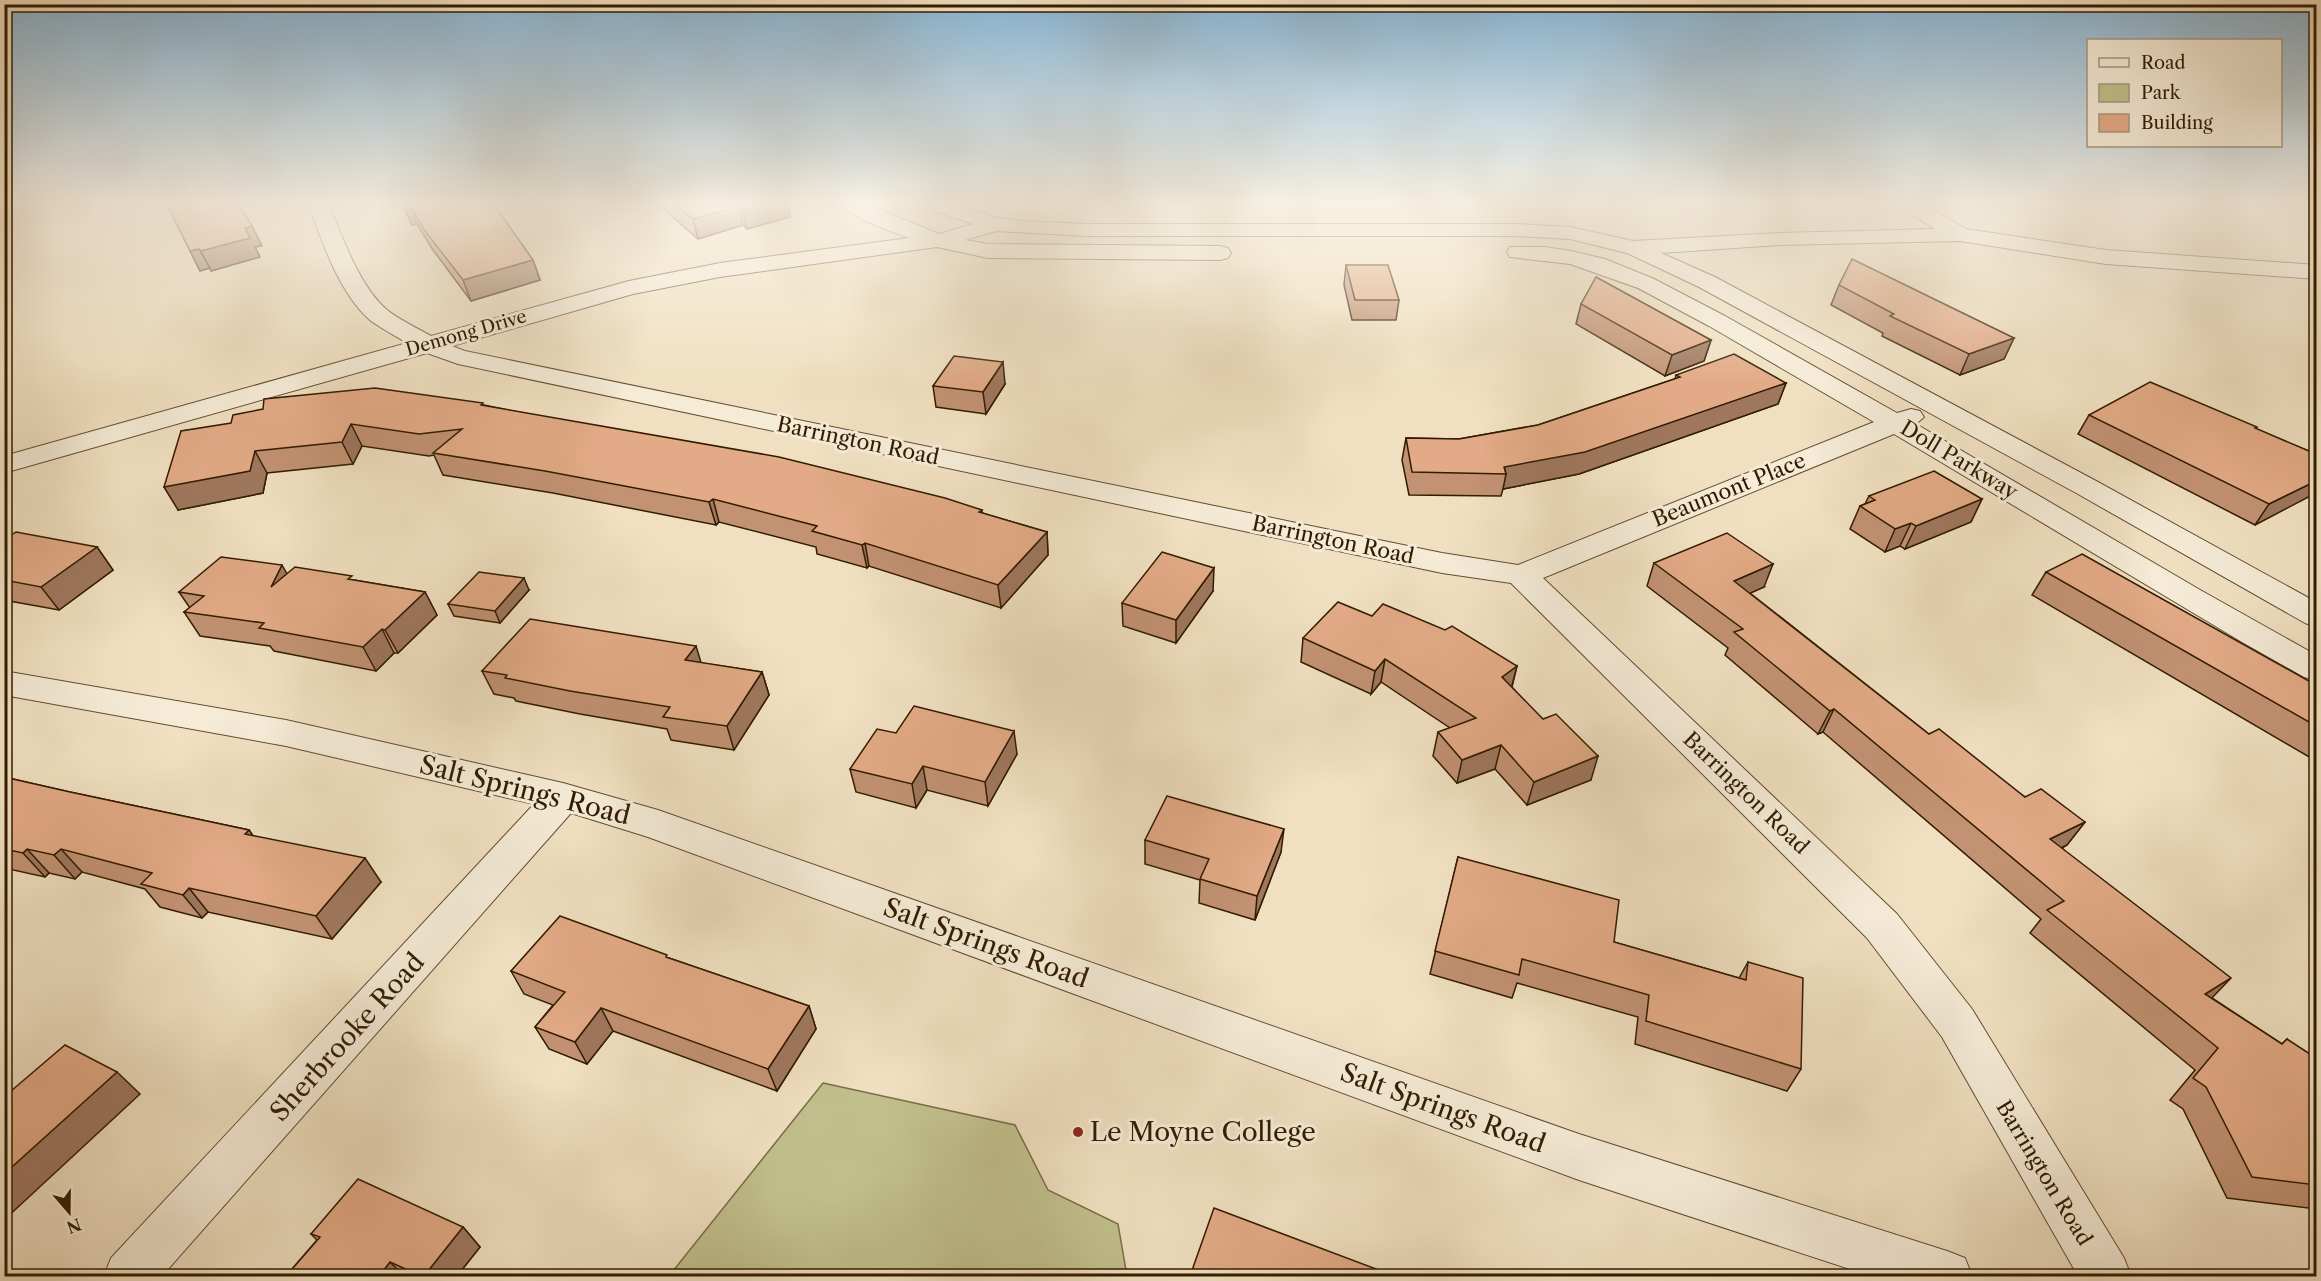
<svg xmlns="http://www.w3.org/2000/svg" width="2321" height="1281" viewBox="0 0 2321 1281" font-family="'Libre Caslon Text',serif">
  <rect width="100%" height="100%" fill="#f0e0c1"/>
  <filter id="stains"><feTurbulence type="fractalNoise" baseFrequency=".00333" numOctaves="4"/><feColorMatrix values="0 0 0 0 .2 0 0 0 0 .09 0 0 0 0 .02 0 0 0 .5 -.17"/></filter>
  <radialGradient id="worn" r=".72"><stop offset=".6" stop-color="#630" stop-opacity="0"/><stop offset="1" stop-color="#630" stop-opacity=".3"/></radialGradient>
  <path fill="#c1c08d" stroke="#7a6e46" stroke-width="1.5" d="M823 1083 1015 1125 1048 1190 1118 1224 1127 1276H669Z"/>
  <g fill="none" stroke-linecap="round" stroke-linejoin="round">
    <g stroke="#624d30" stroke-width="2">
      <g id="street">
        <path d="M309 205H329C343 238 359 286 387 310 400 320 417 328 431 336L629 281 720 263 909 238C893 232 852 219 843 205H869L939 234 973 224 930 209 927 205H957L997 218 1019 221 1086 224H1516L1570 227 1633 241 1779 233 1935 229 1904 209 1901 205H1925L1966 229 2106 250 2316 265V279L2106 264 1960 241 1779 245 1661 253 1715 277 2098 482 2316 602V627L2305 623 2078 494 1699 287 1627 253 1570 239 1516 236H1086L996 231 965 240 988 244 1220 246 1228 248 1231 253 1228 258 1220 260 988 258 937 247 720 277 633 294 452 346 465 351 1442 553 1518 565 1874 422 1709 326 1638 288 1570 264 1510 257 1507 252 1510 247H1545L1571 251 1605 259 1654 279 1725 316 1897 413 1911 409 1920 411 1924 417 1916 424 2202 591 2316 655V680L2304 677 2242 642 1894 434 1543 578 1897 914 1972 1009 2124 1258 2131 1276H2078L1942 1037 1867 938 1511 583 1442 573 458 364 427 353 4 473V456L407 343C396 336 382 329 371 321 340 295 322 242 309 205Z"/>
        <path d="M4 671 286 720 563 783 658 810 1579 1134 1947 1251 1965 1258 1972 1276H1871L1579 1180 648 837 571 813 162 1276H104L111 1258 534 804 286 746 4 695Z"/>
      </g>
    </g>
    <use href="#street" fill="#f5ebd7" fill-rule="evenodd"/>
  </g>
  <g fill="#c29273" stroke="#321c00" stroke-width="1.5">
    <path d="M402 205H494L533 260 540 280 471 301 433 250 417 224 412 225Z"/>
    <path d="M659 205H787L790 217 747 229 743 225 698 239Z"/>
    <path d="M1346 265 1399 300 1396 320H1352L1344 285Z"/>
    <path d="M1839 285 2014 338 2004 359 1960 375 1882 336 1883 333 1831 305Z"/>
    <path d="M1581 304 1711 340 1704 361 1665 376 1576 324Z"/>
    <path d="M1676 375 1786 383 1778 404 1579 474 1503 489 1501 496 1409 495 1402 460 1406 438 1459 439 1538 425 1675 379Z"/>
    <path d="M1005 384 986 414 936 407 933 386Z"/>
    <path d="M484 405 982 510V513L1047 532 1048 555 1001 608 869 566 867 568 817 554 816 547 719 522 716 525 553 493 443 475 434 455 429 456 362 446 353 464 267 473 263 493 178 510 181 431Z"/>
    <path d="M2089 415 2256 429 2316 454 2255 525 2078 434Z"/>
    <path d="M1869 496 1982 499 1971 522 1905 549 1900 546 1885 552 1850 529 1860 506 1865 504Z"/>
    <path d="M4 540 97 547 113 570 59 610 4 600Z"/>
    <path d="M1654 563 1764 587 1750 593 1929 734 2025 797 2085 822 2067 845 2062 848 2212 998 2282 1044 2287 1039 2310 1145 2316 1147V1209L2227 1198 2183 1109 2170 1100 2195 1070 2030 933 2041 919 1823 732 1818 734 1725 655 1728 648 1647 586Z"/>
    <path d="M2046 572 2316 685V761L2032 595Z"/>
    <path d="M287 574 354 580 425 592 437 615 398 653H394L376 671 274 651 270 646 200 636 184 612 190 608 179 592Z"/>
    <path d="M529 590 500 623 454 616 448 604Z"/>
    <path d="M1213 591 1176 643 1123 626 1122 603Z"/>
    <path d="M1372 616 1517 666 1512 687 1591 780 1527 805 1495 769 1457 783 1433 756 1438 732 1450 728 1381 682 1371 694 1301 662 1303 638Z"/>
    <path d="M701 663 762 672 769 695 734 750 671 740 667 729 580 714 516 701 514 698 494 694 482 671Z"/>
    <path d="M896 733 1017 754 988 806 927 790 916 808 856 792 850 769Z"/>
    <path d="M4 777 70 792 249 830 253 836 381 882 332 939 208 912 202 918 160 907 145 889 82 872 75 879 49 873 45 877 4 868Z"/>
    <path d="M1145 840 1281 852 1255 920 1199 903 1200 880 1145 864Z"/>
    <path d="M1458 857 1614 942 1739 978 1748 962 1801 1069 1787 1091 1635 1044 1638 1017 1517 983 1512 998 1430 974Z"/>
    <path d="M669 958 809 1006 816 1029 777 1091 613 1031 587 1064 549 1049 535 1027 553 1005 524 994 511 971Z"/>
    <path d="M463 1227 480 1247 457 1276H286L317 1240 311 1234Z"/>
  </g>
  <g fill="#9e775e" stroke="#321c00" stroke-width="1.5">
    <path d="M410 205 417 224 412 225 404 206Z"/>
    <path d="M761 205H787L790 217 747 229 743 210Z"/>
    <path d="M739 206 743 225 698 239 693 219Z"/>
    <path d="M252 226 262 246 255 247 260 257 211 271 201 251 245 228Z"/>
    <path d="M199 249 210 268 200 271 190 251Z"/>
    <path d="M533 260 540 280 471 301 463 280Z"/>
    <path d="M2014 338 2004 359 1960 375 1969 354Z"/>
    <path d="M1711 340 1704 361 1665 376 1672 355Z"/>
    <path d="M1003 362 1005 384 986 414 983 392Z"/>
    <path d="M1786 383 1778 404 1579 474 1503 489 1506 474 1504 467Z"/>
    <path d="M351 424 362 446 353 464 342 442Z"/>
    <path d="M255 451 267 473 263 493 178 510 164 487Z"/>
    <path d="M2316 481V493L2255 525 2269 504Z"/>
    <path d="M713 499 719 522 716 525 709 502Z"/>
    <path d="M1982 499 1971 522 1905 549 1916 526Z"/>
    <path d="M1911 523 1900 546 1885 552 1895 529Z"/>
    <path d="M1047 532 1048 555 1001 608 998 585Z"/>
    <path d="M865 543 869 566 867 568 862 545Z"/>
    <path d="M97 547 113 570 59 610 41 587Z"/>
    <path d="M1773 564 1764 587 1726 604 1734 581Z"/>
    <path d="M282 565 295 588 271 587Z"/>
    <path d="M1214 568 1213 591 1176 643V620Z"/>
    <path d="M524 578 529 590 500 623 495 611Z"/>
    <path d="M425 592 437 615 398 653 385 630Z"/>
    <path d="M382 629 394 653 376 671 363 647Z"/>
    <path d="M696 646 703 669 685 660Z"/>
    <path d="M1385 659 1381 682 1371 694 1375 671Z"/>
    <path d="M1517 666 1511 689 1502 677Z"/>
    <path d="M762 672 769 695 734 750 727 726Z"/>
    <path d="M1834 709 1823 732 1818 734 1830 711Z"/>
    <path d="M1014 731 1017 754 988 806 985 782Z"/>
    <path d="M1501 745 1495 769 1457 783 1462 760Z"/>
    <path d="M1598 756 1591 780 1527 805 1534 782Z"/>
    <path d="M923 766 927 790 916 808 912 784Z"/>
    <path d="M2085 822 2067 845 2033 862 2050 839Z"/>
    <path d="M1284 829 1281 852 1255 920 1257 896Z"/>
    <path d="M249 830 266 854 245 834Z"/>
    <path d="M27 849 49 873 45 877 23 853Z"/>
    <path d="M61 849 82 872 75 879 54 855Z"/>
    <path d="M365 858 381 882 332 939 316 916Z"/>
    <path d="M189 888 208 912 202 918 183 895Z"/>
    <path d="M2231 978 2209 1001 2205 994Z"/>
    <path d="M809 1006 816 1029 777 1091 768 1069Z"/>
    <path d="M601 1008 613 1031 587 1064 575 1042Z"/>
    <path d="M117 1072 140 1094 4 1220V1174Z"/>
    <path d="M463 1227 480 1247 457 1276H424Z"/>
    <path d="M390 1262 404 1276H379Z"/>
  </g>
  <g fill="#e2aa86" stroke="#321c00" stroke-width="1.5">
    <path d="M167 205H239L252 226 245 228 250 238 201 251 199 249 190 251Z"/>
    <path d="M410 205H494L533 260 463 280 425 231Z"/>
    <path d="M676 205H761L743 210 739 206 693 219Z"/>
    <path d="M1852 259 2014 338 1969 354 1890 316 1894 314 1839 285Z"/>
    <path d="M1346 265H1388L1399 300H1355Z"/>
    <path d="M1596 277 1711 340 1672 355 1581 304Z"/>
    <path d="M1734 354 1786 383 1585 452 1504 467 1506 474 1412 472 1406 438 1459 439 1538 425 1680 377 1676 375Z"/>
    <path d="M954 356 1003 362 983 392 933 386Z"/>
    <path d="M2150 382 2257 427 2255 428 2316 454V481L2269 504 2089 415Z"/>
    <path d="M375 388 483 403 481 405 779 457 945 498 982 510 979 512 1047 532 998 585 865 543 862 545 812 531 817 526 713 499 709 502 545 471 433 453 462 429 419 434 351 424 342 442 255 451 250 471 164 487 181 431 231 423 233 415 263 409 264 399Z"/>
    <path d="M1934 471 1982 499 1916 526 1911 523 1895 529 1860 506 1875 500 1869 496Z"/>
    <path d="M16 532 97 547 41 587 4 580V540Z"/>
    <path d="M1727 533 1773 564 1734 581 1929 734 1939 729 2025 797 2041 789 2085 822 2050 839 2231 978 2205 994 2282 1044 2287 1039 2316 1058V1137L2310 1145 2316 1147V1185L2252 1177 2206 1087 2193 1078 2218 1048 2047 910 2064 901 1834 709 1830 711 1734 632 1743 629 1654 563Z"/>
    <path d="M1162 552 1214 568 1176 620 1122 603Z"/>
    <path d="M2082 554 2316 685V726L2046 572Z"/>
    <path d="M221 557 282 565 271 587 295 567 352 576 348 579 425 592 385 630 382 629 363 647 259 628 264 623 184 612 204 596 179 592Z"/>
    <path d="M479 572 524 578 495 611 448 604Z"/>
    <path d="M1338 602 1372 616 1383 604 1445 630 1452 626 1517 666 1502 677 1543 719 1556 714 1598 756 1534 782 1501 745 1462 760 1438 732 1476 718 1385 659 1375 671 1303 638Z"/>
    <path d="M530 619 696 646 685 660 762 672 727 726 663 717 670 707 570 691 505 678 507 675 482 671Z"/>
    <path d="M914 706 1014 731 985 782 923 766 912 784 850 769 877 729 896 733Z"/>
    <path d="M4 777 70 792 249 830 245 834 365 858 316 916 189 888 183 895 141 884 152 873 61 849 54 855 27 849 23 853 4 849Z"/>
    <path d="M1167 796 1284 829 1257 896 1200 879 1209 859 1145 840Z"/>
    <path d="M1458 857 1619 900 1614 942 1746 980 1748 962 1803 978 1801 1069 1646 1021 1649 995 1522 959 1519 975 1435 951Z"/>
    <path d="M560 916 667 955 666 957 809 1006 768 1069 601 1008 575 1042 535 1027 565 992 511 971Z"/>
    <path d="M65 1045 117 1072 4 1174V1097Z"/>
    <path d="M358 1179 463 1227 424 1276H421L390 1262 379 1276H286L320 1237 311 1234Z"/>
    <path d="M1214 1208 1384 1272 1383 1276H1190Z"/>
  </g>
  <linearGradient id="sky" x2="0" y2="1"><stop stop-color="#8ab7d7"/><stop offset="0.53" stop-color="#f8f1e3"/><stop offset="1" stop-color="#f8f1e3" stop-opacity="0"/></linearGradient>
  <rect width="2321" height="384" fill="url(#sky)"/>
  <circle fill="#8f2418" stroke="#f5ebd7" stroke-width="2" cx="1078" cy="1132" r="6"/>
  <g text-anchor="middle" stroke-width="6" stroke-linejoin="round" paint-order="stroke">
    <g font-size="18" fill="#321c00" stroke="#f5ebd7">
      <text transform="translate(466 333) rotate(-16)" y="6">Demong Drive</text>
    </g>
    <g font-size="21" fill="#321c00" stroke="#f5ebd7">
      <text transform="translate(858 441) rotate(12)" y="7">Barrington Road</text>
      <text transform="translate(1959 460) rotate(31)" y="7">Doll Parkway</text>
      <text transform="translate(1729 490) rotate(-22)" y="7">Beaumont Place</text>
      <text transform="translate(1333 540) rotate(12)" y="7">Barrington Road</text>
      <text transform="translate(1746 793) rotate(44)" y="7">Barrington Road</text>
      <text transform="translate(2044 1173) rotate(59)" y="7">Barrington Road</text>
    </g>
    <g font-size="26" fill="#321c00" stroke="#f5ebd7">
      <text transform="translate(525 790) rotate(14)" y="9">Salt Springs Road</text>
      <text transform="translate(986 943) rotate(20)" y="9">Salt Springs Road</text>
      <text transform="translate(347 1037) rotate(-48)" y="9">Sherbrooke Road</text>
      <text transform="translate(1443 1108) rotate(20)" y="9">Salt Springs Road</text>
    </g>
    <g font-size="26" fill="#321c00" stroke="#f5ebd7" text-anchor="start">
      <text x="1090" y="1141">Le Moyne College</text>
    </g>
  </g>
  <rect width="2321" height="1281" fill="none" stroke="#f0e0c1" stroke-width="24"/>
  <rect x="6" y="6" width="2309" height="1269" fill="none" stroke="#321c00" stroke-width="3"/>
  <rect x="12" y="12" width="2297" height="1257" fill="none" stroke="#321c00" stroke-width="1.5"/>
  <rect x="2087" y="39" width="195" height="108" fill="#f5ebd7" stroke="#a79881" stroke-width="1.5"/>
  <rect x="2099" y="58" width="30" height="9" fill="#f5ebd7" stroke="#a79881" stroke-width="1.5"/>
  <text x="2141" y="69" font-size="18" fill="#321c00">Road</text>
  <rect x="2099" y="84" width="30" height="18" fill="#c1c08d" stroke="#a79881" stroke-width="1.5"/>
  <text x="2141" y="99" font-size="18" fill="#321c00">Park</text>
  <rect x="2099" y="114" width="30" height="18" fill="#e2aa86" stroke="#a79881" stroke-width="1.5"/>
  <text x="2141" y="129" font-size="18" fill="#321c00">Building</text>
  <g transform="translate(69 1212) rotate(160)" stroke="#f5ebd7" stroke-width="4.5" paint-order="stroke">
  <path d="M0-4.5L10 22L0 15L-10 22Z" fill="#321c00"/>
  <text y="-9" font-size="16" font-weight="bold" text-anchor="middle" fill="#321c00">N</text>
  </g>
  <rect width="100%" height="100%" filter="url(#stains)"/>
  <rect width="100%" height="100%" fill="url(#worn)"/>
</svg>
